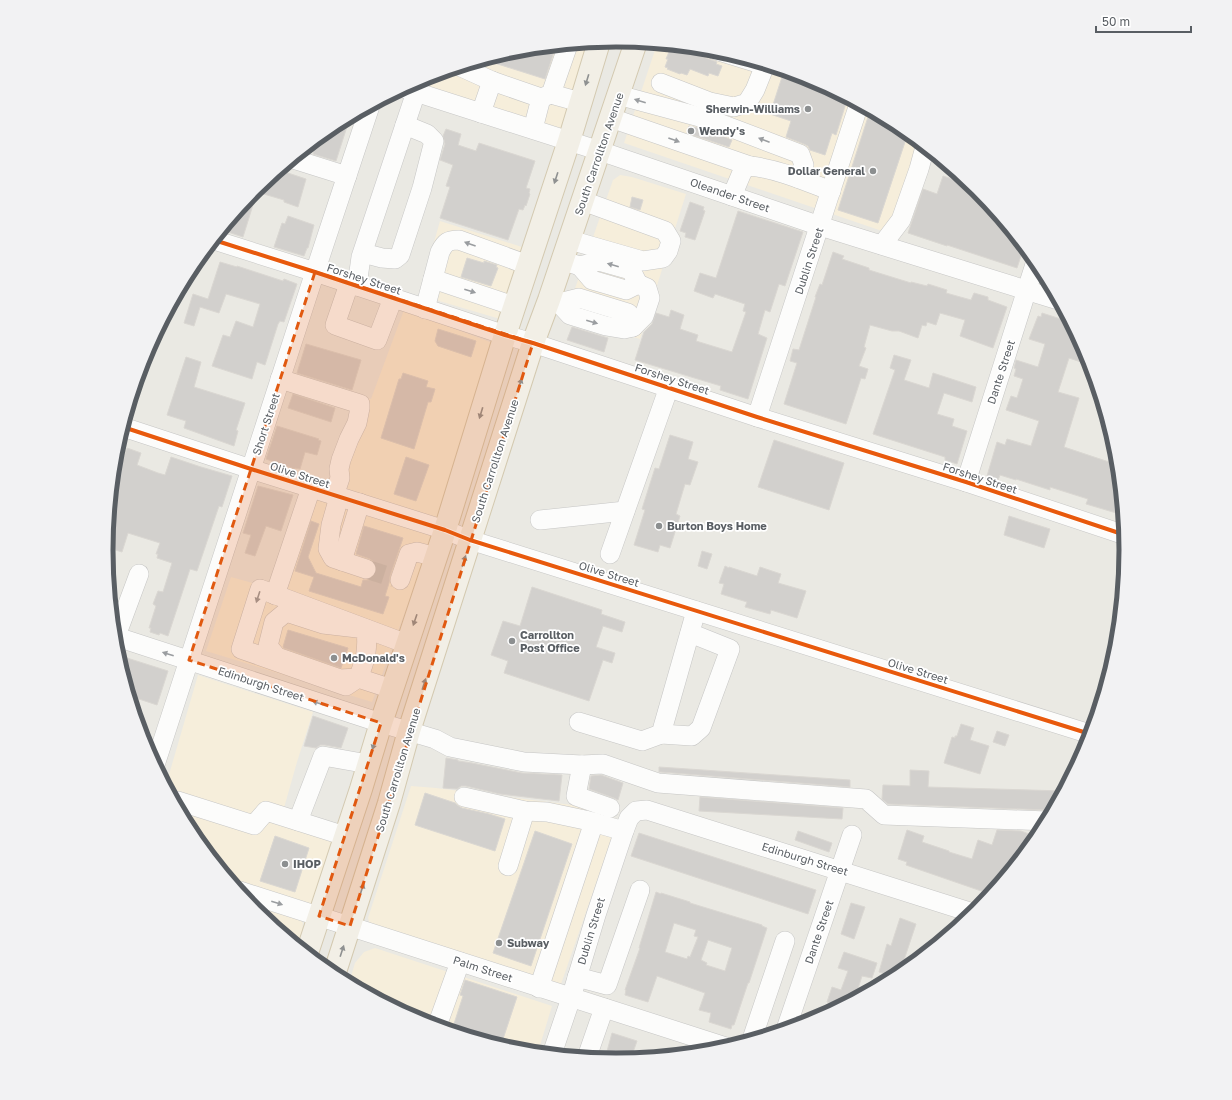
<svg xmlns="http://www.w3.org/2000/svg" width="1232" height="1100" viewBox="0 0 1232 1100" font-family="'Golos Text',sans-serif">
  <rect width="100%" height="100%" fill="#eae9e3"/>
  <g fill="#f6eedb">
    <path d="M588 43 561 131 414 83 421 79 517 50Z"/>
    <path d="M657 44 716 50 811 79 900 126 920 143 895 217 882 231 624 143Z"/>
    <path d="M620 175 632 177 686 194 640 339 565 317 613 180Z"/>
    <path d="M440 221 522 247 500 319 419 295Z"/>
    <path d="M404 310 490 342 491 346V353L436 521 329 484 358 396 371 399Z"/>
    <path d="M300 491 433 535 372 702 206 651 231 577 270 588Z"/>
    <path d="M198 675 313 712 297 762 280 822 334 840 311 906 231 880 192 833 166 785Z"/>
    <path d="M411 786 436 788 572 805 618 820 560 987 370 925 368 918Z"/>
    <path d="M249 902 299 918 303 923 301 938 298 946 255 910Z"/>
    <path d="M375 948 552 1006 538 1052 516 1050 421 1021 349 983 355 963 364 952Z"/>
  </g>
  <path fill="#d1e8cd" d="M1117 641 1116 650 1094 724 1090 723Z"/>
  <g fill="#d2d0cd" stroke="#dad7d2" fill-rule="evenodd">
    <path d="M556 46 545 79 485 60 517 50Z"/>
    <path d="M673 46H681L687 49 686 51 717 62 716 64 722 66 718 76 709 73 708 76 690 69 687 75 681 73 680 74 667 69 668 68 665 67 668 59H666L671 47 672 48Z"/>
    <path d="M783 74 803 81 804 77 813 80 844 97 843 102 846 103 836 135 832 133 825 155 810 150 808 146 804 144 786 137 791 121 770 114Z"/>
    <path d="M869 114 891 121 900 126 908 133 878 223 838 210Z"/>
    <path d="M350 117 336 161 313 154 318 138 333 126Z"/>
    <path d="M689 126 708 130 732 140 729 147 687 133Z"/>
    <path d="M446 129 461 134 458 145 476 151 479 143 535 161 526 188 530 189 529 193 530 194 526 206 525 205 523 210 519 209 508 240 440 218 450 187 446 186 453 165 440 160 445 144 443 136Z"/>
    <path d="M279 170 306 179 298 207 284 202V200L257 192 243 237 222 230 256 189Z"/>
    <path d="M943 176 971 185 977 190 1024 247 1017 268 947 245V246L908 233 923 189 937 194Z"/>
    <path d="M632 197 643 200 640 210 630 207Z"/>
    <path d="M690 202 704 207 703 210 705 211 695 240 685 237 686 233 680 231Z"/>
    <path d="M738 211 803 232 785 286 779 284 770 312 765 310 758 334 767 338 748 399 720 390 721 386 635 360 644 332 652 324 656 313 669 317 671 310 684 315 680 329 698 335 696 341 732 352 746 312 743 311 745 304 715 294 713 298 694 291 700 273 716 278Z"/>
    <path d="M288 216 314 225 308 248H307L304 256 274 247 282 223 285 224Z"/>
    <path d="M833 252 844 256 842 259 869 268V270L911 283V282L927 286 928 284 947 290 946 293 971 300 974 293 988 297V300L1007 307 993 348 960 336 965 320 940 313 936 325 927 322 926 326 922 325 918 338 899 331H892L870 325 864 347 866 348 859 366 868 369 865 379 861 378 846 424 784 404 797 363 790 361 793 349 799 350 816 297H815L820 284 822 285Z"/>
    <path d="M467 258 484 263V261L497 265 496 267 498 268 491 286 461 277Z"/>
    <path d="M220 262 237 267V266L283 281 284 279 297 284 284 322 280 321 278 324 265 365 257 362 252 379 212 366 223 335 230 337 236 321 253 327 260 304 226 294 219 313 200 307 194 326 184 323 193 294 208 299Z"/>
    <path d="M1042 313 1070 322 1087 355 1090 365 1069 358 1058 392 1079 398 1064 447 1118 465 1123 515 1086 504 1088 499 1050 487V490L1016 479V480L1000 475 998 480 987 476 997 442 1005 445 1007 439 1031 446 1039 421 1006 410 1011 396 1017 398 1023 379 1014 376 1016 369 1014 368 1016 360 1038 367 1045 344 1029 339 1038 316 1041 317Z"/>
    <path d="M572 327 608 338 604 352 567 340Z"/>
    <path d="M438 329 476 341 471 357 438 346 435 341Z"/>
    <path d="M306 344 361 360 352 390 297 373Z"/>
    <path d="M894 355 911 360 904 380 929 388 933 373 976 387 972 402 944 393 937 414 954 419 952 426 967 431 957 464 945 460V457L873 434 895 370 890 368Z"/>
    <path d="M186 357 201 362 194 387 245 403 236 430 238 431 234 446 184 428 186 421 167 415Z"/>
    <path d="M403 373 428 381 426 387 435 389 431 402H428L414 449 381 438 399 379H401Z"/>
    <path d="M293 394 335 408 331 422 288 408Z"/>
    <path d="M277 426 319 439 318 440 321 441 317 455 305 452 300 469 295 468V469L266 459Z"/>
    <path d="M670 435 693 442 688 459 698 462 690 485 685 484 676 514 680 516 670 548 660 545 658 552 634 545 645 510 642 509 655 468 659 469Z"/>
    <path d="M774 440 844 463 829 510 758 487Z"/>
    <path d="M127 448 141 453 137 465 158 473 165 475 171 457 201 467 232 476 222 507 219 506 197 571 190 569 168 636 160 633 159 635 150 632 151 628H149L156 606 153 604 158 591 163 592 172 563 157 558 158 554H156L160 543 128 533 122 552 106 547 113 482 114 483Z"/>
    <path d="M406 457 429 465 416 501 394 494Z"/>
    <path d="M258 486 293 495 281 531 266 526 255 556 245 553 251 535 243 533Z"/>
    <path d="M1009 516 1050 529 1044 548 1004 535Z"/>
    <path d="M311 521 319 524 308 557 316 573 361 587 363 580H369L374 577 377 572V567L374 562 370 559 356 554 364 526 403 538 390 576 389 583 385 596 389 597 383 614 309 591 314 577 295 571Z"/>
    <path d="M702 551 712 554 707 569 698 566Z"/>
    <path d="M725 566 729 568V567L757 576 760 567 781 574 778 583 806 591 797 618 771 610 770 614 745 607 747 602 721 594 724 584 719 583Z"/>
    <path d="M532 587 602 610 601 614 625 622 622 632 603 626 596 647 615 653 612 663 603 660 589 701 504 673 508 661 491 655 503 621 520 626Z"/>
    <path d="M288 630 348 648 341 668 284 648 283 647Z"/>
    <path d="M127 658 168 671 157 705 130 696 122 671Z"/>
    <path d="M313 716 348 728 341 748 325 745H320L316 748 304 746Z"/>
    <path d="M961 724 974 728 970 740 989 746 980 774 944 763 952 737 955 738V736H957Z"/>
    <path d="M997 731 1009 735 1005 746 993 742Z"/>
    <path d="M446 758 458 760V761L472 763 522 773 562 775 559 801 500 794 466 786H461L457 789 443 788Z"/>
    <path d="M659 767 850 780V787L660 772H659Z"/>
    <path d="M910 770 929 771 928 787 1063 791 1052 811 1047 810 888 804 882 799 883 785 910 786Z"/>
    <path d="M601 775 623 783 618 800 614 798 589 789 591 776Z"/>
    <path d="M425 793 455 803 457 805 462 808 489 814 505 819 495 851 415 825Z"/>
    <path d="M700 797 843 808 842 819 699 811Z"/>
    <path d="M907 830 924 836 922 842 949 851V852L972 859 978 840 992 845 997 830 1021 831 1037 837 1006 874 1003 873 1000 882 990 894 906 865 907 862 898 859Z"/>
    <path d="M535 831 572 844 531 966 493 953Z"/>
    <path d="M798 831 832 843 829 852 795 840Z"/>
    <path d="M639 833 816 890 808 914 631 856Z"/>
    <path d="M275 836 309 848 295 892 260 881Z"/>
    <path d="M656 892 661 894V893L690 902V903L762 925V926L767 928 749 983H748L734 1025H732L731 1029 709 1022 711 1013 699 1010 705 993 657 976 648 1002 625 995 626 990H625L640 948H639ZM674 923 696 930 694 936 698 937 690 957 688 956 687 959 665 952ZM708 940 732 948 725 971 706 965 707 963 701 960Z"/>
    <path d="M851 903 865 907 854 939 841 934Z"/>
    <path d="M900 918 916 924 903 963H901L896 976 894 977 879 972 887 944 891 946Z"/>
    <path d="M844 952 877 963 872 978 862 976 855 998 840 1006 827 1002 832 987 841 990 848 971 838 968Z"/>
    <path d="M465 980 517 997 501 1045 452 1030 463 996 460 995Z"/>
    <path d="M612 1033 637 1041 631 1058 616 1060 606 1059 607 1056 606 1055Z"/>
  </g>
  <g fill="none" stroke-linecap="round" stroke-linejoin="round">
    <path stroke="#c6c6c3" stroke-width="19" stroke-dasharray="19 10" stroke-linecap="butt" d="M366 569 394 578"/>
    <g stroke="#c6c6c5" stroke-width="20">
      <g id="minor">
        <path d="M715 50 764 65"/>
        <path d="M461 67 492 81"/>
        <path d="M661 83 710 102 734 107 747 103 755 90 765 65"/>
        <path d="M403 88 600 151 820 226 1058 300"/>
        <path d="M551 94 580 102"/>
        <path d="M618 95 711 120 800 154 804 165 798 178"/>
        <path d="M541 98 551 94 568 45"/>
        <path d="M481 113 492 81 541 98 533 129"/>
        <path d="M611 118 750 166"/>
        <path d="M293 159 347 176"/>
        <path d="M732 196 743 170 750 166C778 169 805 181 831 191"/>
        <path d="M214 240 315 272 505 335 533 343 757 417 966 482 1125 535"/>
        <path d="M570 240 643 261 663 258 668 251 671 241 665 231 583 201"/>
        <path d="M882 245 901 220 919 169 925 147"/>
        <path d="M363 253 382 258 395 259 400 255 422 188 434 141 427 134 405 125"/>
        <path d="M570 263 580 266 599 261 631 270 638 284"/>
        <path d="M433 279 514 306"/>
        <path d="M349 284 335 325 377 340 393 298"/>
        <path d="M357 286 361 257 416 92"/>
        <path d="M549 300 559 303 570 315 606 326 624 329 633 327 644 316 650 298 647 288 638 284 626 290 592 280 580 266"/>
        <path d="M559 303 579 298 628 313 632 317 633 327"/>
        <path d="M425 309 440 252C445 242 448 240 459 240L528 265"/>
        <path d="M280 379 360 404V408L357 423 349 439 341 460 339 469 340 478 334 496"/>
        <path d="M757 417 859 104"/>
        <path d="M123 427 251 469 445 530 470 540 1090 734"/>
        <path d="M966 482 1036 261"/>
        <path d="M339 497 331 525 328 549 333 558 342 561"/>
        <path d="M360 503 342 561 366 569"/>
        <path d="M540 520 625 511"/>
        <path d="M610 554 669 387"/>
        <path d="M400 580 409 554 417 552 436 557"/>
        <path d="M275 595 311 488"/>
        <path d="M286 612 323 624 366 629C368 648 366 660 358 678L340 679 277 657 268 646 274 622Z"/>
        <path d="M114 636 381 723 435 739 450 747 524 762 582 765 576 796 610 808"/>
        <path d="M116 636 139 574"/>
        <path d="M392 689 358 678 346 686 241 649 260 589 407 644"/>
        <path d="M579 722 642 741 661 734 696 611"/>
        <path d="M661 734 692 736 701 728 730 649 690 633"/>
        <path d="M155 765 315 272 370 106"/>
        <path d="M582 765 603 764 658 783 866 799 884 815 1047 821"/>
        <path d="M464 797 525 811 547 812 585 820 624 831"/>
        <path d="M177 805 178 801 254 825 266 811 345 836"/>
        <path d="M298 821 323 756 368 764"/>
        <path d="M508 866 525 811"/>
        <path d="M240 891 726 1047"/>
        <path d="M577 977 607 985 640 890"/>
        <path d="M539 988 594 822"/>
        <path d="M437 1026 460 962"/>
        <path d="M786 1029 852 835"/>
        <path d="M753 1036 785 941"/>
        <path d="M552 1054 571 998 596 915 624 831 629 818 636 811 647 810 973 913"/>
        <path d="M587 1057 604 1008"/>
      </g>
    </g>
    <g stroke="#d3c9b0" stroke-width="24">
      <g id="major">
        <path d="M307 953 361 789 381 723 445 530 505 335 569 141 599 42"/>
        <path d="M334 975 389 803 409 731 533 343 549 300 636 42"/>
      </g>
    </g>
    <use href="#minor" stroke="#fcfcfb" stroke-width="19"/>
    <use href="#major" stroke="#f2efe6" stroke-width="22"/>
    <g stroke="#fff" stroke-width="6">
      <g id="cycleway">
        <path d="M214 240 315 272 505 335 533 343 757 417 966 482 1125 535"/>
        <path d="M123 427 251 469 445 530 470 540 1090 734"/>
      </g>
    </g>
    <use href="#cycleway" stroke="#e8590c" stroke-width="4"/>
  </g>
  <defs><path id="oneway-solid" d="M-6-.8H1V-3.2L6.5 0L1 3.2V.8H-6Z"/></defs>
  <g fill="#8f9191">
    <use href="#oneway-solid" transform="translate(587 80) rotate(107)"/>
    <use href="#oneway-solid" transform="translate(556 178) rotate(108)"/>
    <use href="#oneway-solid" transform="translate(520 384) rotate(-72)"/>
    <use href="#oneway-solid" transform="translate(481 413) rotate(107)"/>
    <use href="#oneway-solid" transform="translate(464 561) rotate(-72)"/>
    <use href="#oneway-solid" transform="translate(415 620) rotate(109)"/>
    <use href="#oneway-solid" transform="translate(424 684) rotate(-72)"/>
    <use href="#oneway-solid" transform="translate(374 744) rotate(107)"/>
    <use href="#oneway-solid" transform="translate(362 889) rotate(-72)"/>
    <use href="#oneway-solid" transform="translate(342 951) rotate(-72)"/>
  </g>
  <g fill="#9a9da0">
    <use href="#oneway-solid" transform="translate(640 101) rotate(-163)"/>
    <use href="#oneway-solid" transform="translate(674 140) rotate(20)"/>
    <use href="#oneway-solid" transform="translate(764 140) rotate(-159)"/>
    <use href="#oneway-solid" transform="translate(470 244) rotate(-160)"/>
    <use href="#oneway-solid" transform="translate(613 265) rotate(-164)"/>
    <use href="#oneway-solid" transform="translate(470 291) rotate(18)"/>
    <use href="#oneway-solid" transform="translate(592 322) rotate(16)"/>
    <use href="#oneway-solid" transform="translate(258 597) rotate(108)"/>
    <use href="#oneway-solid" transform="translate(168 654) rotate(-162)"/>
    <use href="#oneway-solid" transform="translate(318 703) rotate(-162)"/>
    <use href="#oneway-solid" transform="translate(277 903) rotate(17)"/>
  </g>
  <path fill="#e15910" fill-opacity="0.2" stroke="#e15910" stroke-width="3" stroke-dasharray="8 5" stroke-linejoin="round" d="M315 272 533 343 350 926 319 916 381 723 189 660Z"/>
  <g fill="#8c8f90" stroke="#fff" stroke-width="1.5">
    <circle cx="808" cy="109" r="4"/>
    <circle cx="691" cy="131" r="4"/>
    <circle cx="873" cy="171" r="4"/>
    <circle cx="659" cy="526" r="4"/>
    <circle cx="512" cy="641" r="4"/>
    <circle cx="334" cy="658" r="4"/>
    <circle cx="285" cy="864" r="4"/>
    <circle cx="499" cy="943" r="4"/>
  </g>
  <g text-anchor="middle" stroke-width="3.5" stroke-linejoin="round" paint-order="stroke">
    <g font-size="11" font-weight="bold" fill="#595e63" stroke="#fff" text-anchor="start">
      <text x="800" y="113" text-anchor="end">Sherwin-Williams</text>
      <text x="699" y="135">Wendy's</text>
      <text x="865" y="175" text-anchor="end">Dollar General</text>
      <text x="667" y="530">Burton Boys Home</text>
      <text x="520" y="639">Carrollton<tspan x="520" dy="13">Post Office</tspan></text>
      <text x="342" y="662">McDonald's</text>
      <text x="293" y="868">IHOP</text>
      <text x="507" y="947">Subway</text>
    </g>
    <g font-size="11" fill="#595e63" stroke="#fff">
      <text transform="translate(599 154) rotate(-71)" y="4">South Carrollton Avenue</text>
      <text transform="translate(730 195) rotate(19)" y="4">Oleander Street</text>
      <text transform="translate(809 261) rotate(-72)" y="4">Dublin Street</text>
      <text transform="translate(364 279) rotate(18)" y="4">Forshey Street</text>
      <text transform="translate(1001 372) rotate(-72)" y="4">Dante Street</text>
      <text transform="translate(672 379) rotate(18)" y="4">Forshey Street</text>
      <text transform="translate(266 424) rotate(-72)" y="4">Short Street</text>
      <text transform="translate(495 461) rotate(-72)" y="4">South Carrollton Avenue</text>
      <text transform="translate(300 475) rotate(18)" y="4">Olive Street</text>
      <text transform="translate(980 478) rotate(18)" y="4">Forshey Street</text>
      <text transform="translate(609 574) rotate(17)" y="4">Olive Street</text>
      <text transform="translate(918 671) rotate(17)" y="4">Olive Street</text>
      <text transform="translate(261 684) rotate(18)" y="4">Edinburgh Street</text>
      <text transform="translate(398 770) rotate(-73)" y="4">South Carrollton Avenue</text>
      <text transform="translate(805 859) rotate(17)" y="4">Edinburgh Street</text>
      <text transform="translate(591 931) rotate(-73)" y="4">Dublin Street</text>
      <text transform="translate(819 932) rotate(-71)" y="4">Dante Street</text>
      <text transform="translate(483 969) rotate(18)" y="4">Palm Street</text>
    </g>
  </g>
  <path d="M0 0H1232V1100H0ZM113 550a503 503 0 1 1 1006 0a503 503 0 1 1-1006 0Z" fill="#f2f2f3" fill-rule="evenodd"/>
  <path fill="none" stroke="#595e63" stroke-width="5" d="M113 550a503 503 0 1 1 1006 0a503 503 0 1 1-1006 0Z"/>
  <path d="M1096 26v6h95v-6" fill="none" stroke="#595e63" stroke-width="2"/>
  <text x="1102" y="26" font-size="12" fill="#595e63" stroke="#ffffff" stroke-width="3" paint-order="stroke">50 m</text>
</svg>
